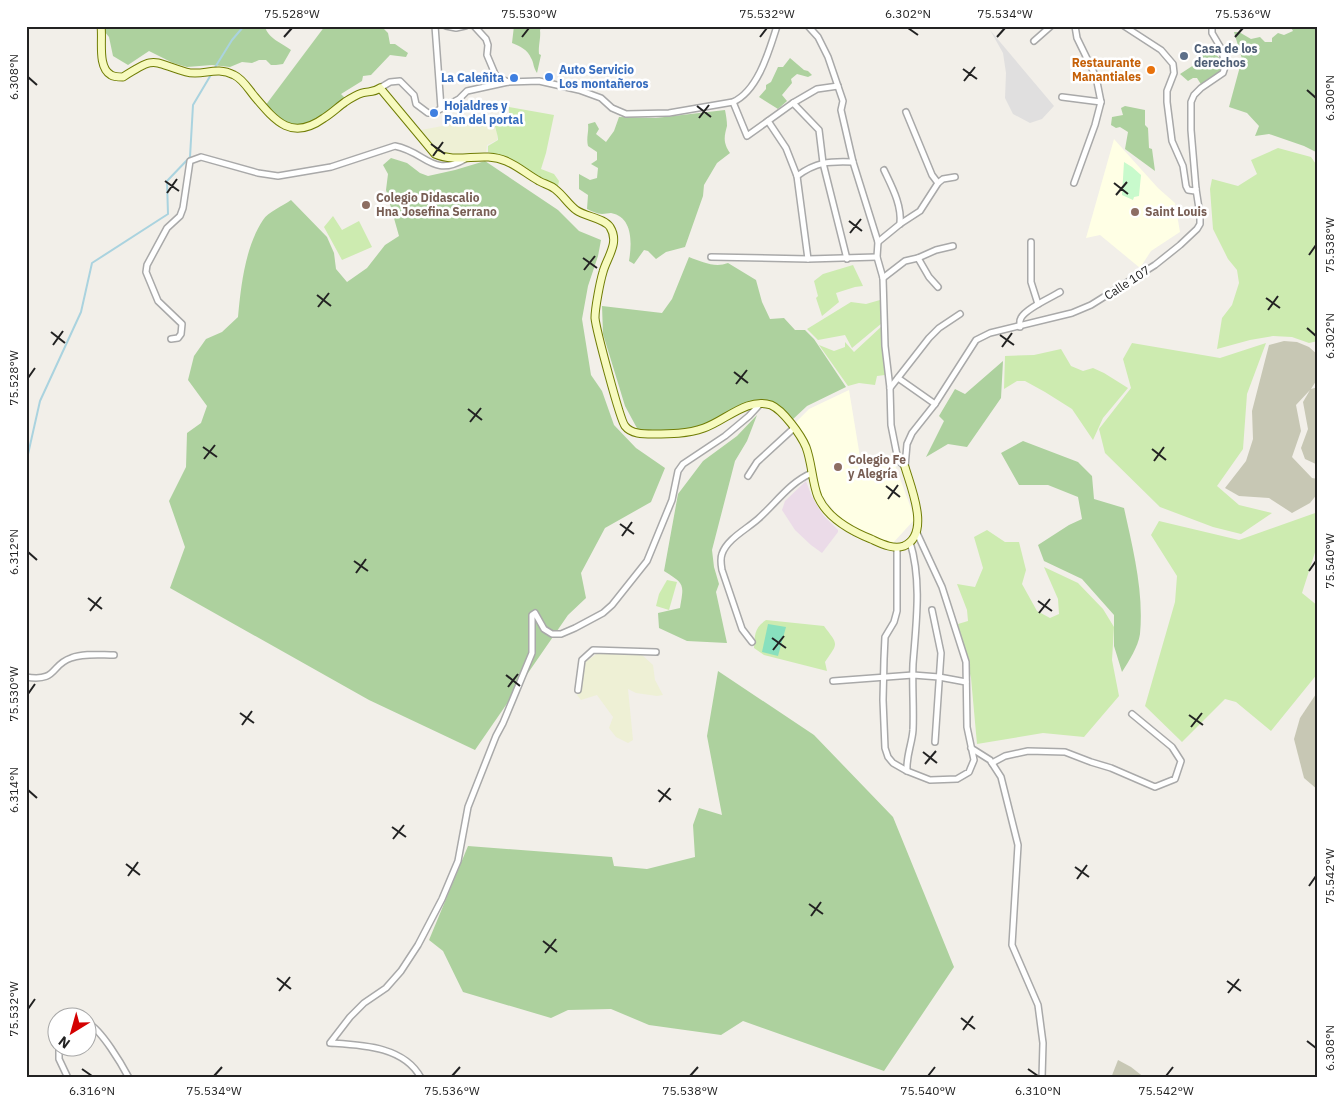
<svg xmlns="http://www.w3.org/2000/svg" width="1344" height="1104" viewBox="0 0 1344 1104" font-family="'IBM Plex Sans',sans-serif">
  <rect width="100%" height="100%" fill="#f2efe9"/>
  <path fill="#e0dfdf" d="M990 30 1054 106 1042 119 1030 123 1013 114 1005 98 1006 73 1003 53Z"/>
  <path fill="#ebdbe8" d="M806 481 812 497 823 515 838 530V532L822 553 811 545 795 530 782 510 785 501Z"/>
  <g fill="#ffffe5">
    <path d="M1114 139 1158 188 1175 203 1180 232 1151 251 1140 268 1100 235 1086 238Z"/>
    <path d="M849 390 862 469 895 465 915 519 893 543 868 534 840 519 821 494 810 444 796 422 809 409Z"/>
  </g>
  <g fill="#c7c7b4">
    <path d="M1284 341 1297 342 1309 347 1318 355V378L1311 389 1318 387V465L1305 459 1301 448 1308 429 1303 402 1310 390 1296 405 1301 431 1292 457 1312 478 1318 479V493L1310 503 1292 513 1269 498 1239 496 1225 488 1246 461 1253 439 1252 411 1269 345Z"/>
    <path d="M1318 691V790L1304 778 1294 739 1300 718Z"/>
    <path d="M1118 1060 1131 1067 1145 1078H1111Z"/>
  </g>
  <g fill="#eef0d5">
    <path d="M492 122 497 133V140L487 145 486 152 461 156H450L440 152 424 139 421 130 453 124H466L475 126Z"/>
    <path d="M607 652 642 655 653 665 655 680 663 695 657 696 636 693 628 689 633 740 628 743 616 737 609 728 613 717 597 695 581 700 577 695 580 690 584 663 598 653Z"/>
  </g>
  <g fill="#cdebb0">
    <path d="M509 107 554 115 546 153 541 169 554 174 559 181 558 186C532 180 514 157 488 152V146L498 140C498 133 493 125 495 119L509 118Z"/>
    <path d="M1278 148 1311 157 1318 167V341L1309 343 1292 337 1273 336 1250 340 1217 349 1222 318 1232 305 1239 283 1237 270 1228 259 1213 229 1210 189 1212 179 1238 186 1257 174 1251 160Z"/>
    <path d="M333 216 342 230 359 221 372 247 342 260 324 227Z"/>
    <path d="M853 265 863 286 855 287 836 293 839 302 822 316 816 298 818 296 814 281 823 274Z"/>
    <path d="M880 300 882 323 852 348 845 335 818 340 807 329 851 302 866 304Z"/>
    <path d="M882 326 885 375 877 376 875 385 859 383 848 386 819 345 834 351 845 347V342L854 352Z"/>
    <path d="M1132 343 1220 358 1266 343 1247 394 1243 449 1217 486 1239 505 1272 513 1241 534 1213 527 1160 507 1105 453 1099 429 1131 388 1123 359Z"/>
    <path d="M1061 349 1071 366 1083 371 1093 368 1104 373 1128 388 1103 418 1093 440 1072 409 1045 392 1025 381H1017L1004 389 1005 356 1034 355Z"/>
    <path d="M1318 512V543L1302 593 1318 606V673L1271 731 1236 702 1225 699 1182 742 1145 706 1175 602 1177 576 1151 535 1159 521 1239 540Z"/>
    <path d="M987 530 1005 542H1019L1026 570 1022 584 1037 611 1050 618 1059 614 1058 599 1044 567 1078 583 1103 609 1114 627 1112 660 1119 696 1084 737 1043 733 977 744 971 678 958 624 968 621 967 610 957 584 975 587 983 568 974 537Z"/>
    <path d="M667 580 677 582 669 610 656 606 659 594Z"/>
    <path d="M766 620 824 626C838 645 839 642 825 662L827 671 764 655 754 648C755 635 754 628 766 620Z"/>
  </g>
  <g fill="#add19e">
    <path d="M100 26H265C267 38 282 43 291 50L283 64 276 65H271L266 60H259L252 63 242 62 230 67 212 65 187 67 173 63 149 51 128 65 113 56 109 37Z"/>
    <path d="M325 26H381L388 33 390 44H395L408 53 406 57 390 55 371 75 363 76 362 81 341 94 346 99 315 122 307 125 288 126 265 106Z"/>
    <path d="M514 26H542L540 30C541 38 538 46 539 54L541 55 537 73C533 67 534 63 531 58 528 50 520 46 512 43Z"/>
    <path d="M1290 26H1318V153L1304 146 1269 134 1255 136 1259 126 1247 113 1229 107 1242 59 1234 32H1239L1251 39 1260 37 1265 42H1272V38L1278 33 1284 35 1293 31Z"/>
    <path d="M1197 46 1212 50 1223 62V67L1222 72 1202 86 1197 78H1193L1188 81 1180 74 1200 61 1193 50Z"/>
    <path d="M790 58 804 70 808 71 812 75 808 77 797 74 791 79 792 83 782 95 787 101 778 109 759 97 766 89V85L771 82 778 67H783Z"/>
    <path d="M1125 106 1145 110V125L1148 128 1149 148 1152 149 1155 171 1125 149 1128 132 1120 127 1116 128 1111 125 1112 117 1123 115 1121 108Z"/>
    <path d="M725 110C726 115 727 121 727 126 724 137 723 143 730 153L717 163 704 185 703 196 685 247 666 252 656 259 648 251 644 250 634 264 629 261C632 243 633 217 611 213 608 213 605 214 602 214 597 214 592 211 587 209L588 195 579 189V174L590 180 597 178 598 168 591 164 597 160V152L588 146C586 138 589 132 588 124L595 122 599 129 596 134 606 142 614 131 619 117 656 118Z"/>
    <path d="M391 158 407 163 420 173 428 176 455 170 485 161 558 210 579 231 601 240 598 256 588 286 582 319 591 375 602 391 614 425 636 448 665 468 651 502 605 528 581 573 586 598 568 615 475 750 369 700 170 588 185 547 169 501 186 467 187 433 201 423 207 406 188 380 194 356 206 339 222 332 238 317C241 286 245 247 263 220 268 212 283 206 291 200L327 237 334 253 336 269 347 282 367 268 385 245 399 236 386 190 388 174 383 165Z"/>
    <path d="M689 257C702 262 715 268 728 263L756 280 762 302 770 319 784 318 795 330H805L814 339 846 387 807 406 791 421 766 402 696 429 666 432 638 430 625 406 603 334 602 306 662 313 672 299Z"/>
    <path d="M1003 361 1001 398 967 447 948 444 926 457 944 421 939 416 955 389 965 394Z"/>
    <path d="M757 415 747 441 735 461 712 550 714 567 719 584 716 592 727 643 687 641 659 628 658 613 680 608C684 584 685 584 664 571L678 494 703 461 737 436Z"/>
    <path d="M1023 441 1078 462 1092 476 1094 499 1124 508C1133 549 1144 592 1140 634 1138 647 1129 661 1122 672L1114 646V615L1082 579 1044 561 1038 545 1069 525 1082 519 1078 497 1048 485H1019L1001 453Z"/>
    <path d="M718 671 814 735 893 817 954 967 884 1071 743 1021 721 1035 649 1025 611 1009 568 1010 551 1018 463 992 443 951 429 940 468 846 612 857 614 866 647 869 695 857 693 825 699 808 722 815 707 736Z"/>
  </g>
  <path fill="#c8facc" d="M1124 162 1132 167 1141 175 1139 196 1134 197 1133 200 1122 195Z"/>
  <path fill="#88e0be" d="M768 624 786 627 778 656 762 652Z"/>
  <g fill="none" stroke-linecap="round" stroke-linejoin="round">
    <g stroke="#aad3df" stroke-width="2">
      <path d="M214 69 232 40 244 26"/>
      <path d="M26 463 40 401 81 312 92 263 168 214 167 181 190 157 193 105 212 73"/>
    </g>
    <g stroke="#a9a9a9" stroke-width="8">
      <g id="street">
        <path d="M435 26 441 108"/>
        <path d="M446 26 456 28 465 26"/>
        <path d="M474 26 486 39 488 45 487 55 495 74 498 77 508 82"/>
        <path d="M808 26 818 37 828 57 843 101 841 110 853 162 878 242 877 257 883 278 885 346 890 388 891 425 898 460 905 467"/>
        <path d="M1124 26 1161 50 1173 64 1174 73 1167 91V102L1172 141 1183 166 1186 186 1188 190 1195 191 1196 189"/>
        <path d="M1034 41 1051 26"/>
        <path d="M380 88 390 82 400 81 414 95 416 104 428 113H433L459 99 467 91 508 82 539 81 579 90 601 98 612 108 626 114 669 113 733 102C758 91 769 51 777 26"/>
        <path d="M1062 97 1101 102"/>
        <path d="M733 102 747 136 793 103 817 89 838 86"/>
        <path d="M793 103 819 130 823 163 847 259"/>
        <path d="M906 112 932 175 938 183"/>
        <path d="M768 121 786 148 797 176 808 259"/>
        <path d="M884 170C892 187 902 205 900 224"/>
        <path d="M797 176C816 162 829 161 853 162"/>
        <path d="M1074 183 1095 125 1101 102 1096 77 1077 38 1075 26"/>
        <path d="M878 242 900 224 920 211 938 183 943 179 955 177"/>
        <path d="M1031 242V282L1038 304"/>
        <path d="M711 257 808 259 877 257"/>
        <path d="M918 258 929 277 938 287"/>
        <path d="M883 278 905 261 918 258 936 250 953 246"/>
        <path d="M1020 327C1020 324 1019 321 1021 318 1025 309 1050 298 1060 292"/>
        <path d="M171 339 178 338 181 334 182 324 158 301 146 272 147 265 167 228 180 216 183 208 190 161 201 157 258 173 278 176 331 167 395 146C426 152 432 178 465 159"/>
        <path d="M898 378 935 404"/>
        <path d="M890 388 929 338 939 328 960 314"/>
        <path d="M905 467 907 444 912 433 935 404 976 340 990 333 1072 313 1091 305 1155 265 1180 245 1197 229 1200 224V215L1196 189 1191 130V102L1194 95 1201 88 1223 73 1225 67 1222 50 1212 33V26"/>
        <path d="M748 476 757 462 794 428"/>
        <path d="M897 548V611L894 622 885 637 884 659 883 700 885 748 888 757 893 763 907 771 930 780 957 779 969 772 974 760 967 727 966 662 942 587 916 531"/>
        <path d="M932 610 941 653 935 742"/>
        <path d="M752 642 742 629 722 570C721 564 720 559 722 554 727 539 747 529 758 519 776 503 790 482 812 473"/>
        <path d="M26 677C58 682 50 665 71 658 84 653 100 655 114 655"/>
        <path d="M833 681 913 675 939 677 966 682"/>
        <path d="M578 690 582 660 593 650 656 652"/>
        <path d="M971 748 990 760 1001 777 1018 845 1012 945 1038 1005 1043 1043 1042 1078"/>
        <path d="M992 763 1005 756 1028 751 1065 752 1091 762 1111 768 1155 787 1175 779 1181 761 1172 747 1132 714"/>
        <path d="M907 771C906 756 912 744 913 730 914 708 912 686 913 664 916 624 922 581 910 542"/>
        <path d="M88 1023C102 1031 121 1063 129 1078"/>
        <path d="M59 1046V1059L68 1078"/>
        <path d="M421 1078C404 1046 361 1045 330 1043L350 1017 364 1003 386 988 401 971 418 945 442 899 458 861 468 807 496 736 503 723 532 653V615L535 613 544 629 552 634H561L575 628 603 613 612 605 647 561 672 500 678 471 683 464 725 436 749 416 761 403"/>
      </g>
    </g>
    <g stroke="#707d05" stroke-width="9">
      <path id="secondary" d="M101 26C103 40 97 67 111 75 114 77 120 77 123 77 157 55 151 62 186 72 203 77 215 65 234 75 243 79 249 90 255 97 276 122 292 141 324 118 332 113 338 107 345 102 351 98 356 95 362 93 369 91 373 93 380 88L435 154C458 164 483 151 506 161 518 166 528 175 539 181 544 184 550 185 555 189 563 195 568 204 576 210 586 217 604 218 610 227 620 243 607 257 603 272 600 282 595 308 595 318 596 329 620 420 625 426 631 434 643 434 653 434 670 434 687 434 704 428 725 421 747 397 771 405 783 410 801 435 806 447 812 463 812 482 818 497 828 519 851 531 871 539 880 543 893 550 904 546 931 534 911 488 905 467"/>
    </g>
    <use href="#street" stroke="#fff" stroke-width="5"/>
    <use href="#secondary" stroke="#f7fabf" stroke-width="7"/>
  </g>
  <path fill="none" stroke="#222" stroke-width="2" d="M908 28 918 35M284 37 292 28M522 37 529 28M760 37 767 28M997 37 1005 28M1235 37 1243 28M963 69 977 79M28 77 37 85M964 81 975 67M1307 90 1316 98M697 106 711 117M699 118 709 105M431 144 445 154M433 156 443 142M165 181 179 191M1114 183 1128 194M167 193 177 179M1116 195 1127 182M849 221 862 231M850 233 861 219M1309 255 1316 245M583 258 597 268M584 270 595 256M317 295 331 306M1266 298 1280 308M318 307 329 293M1268 310 1278 296M1307 328 1316 336M51 332 65 343M1000 335 1014 345M53 345 63 331M1002 347 1012 333M734 372 748 383M28 378 35 368M736 384 747 370M468 409 482 420M470 422 481 408M203 447 217 457M1152 449 1166 460M204 459 215 445M1154 461 1164 447M886 486 900 497M888 499 898 485M620 524 634 534M622 536 632 522M28 552 37 560M354 561 368 571M1309 571 1316 561M356 573 366 559M88 598 102 609M1038 601 1052 611M90 611 101 597M1039 613 1050 599M772 638 786 648M773 650 784 636M506 675 520 686M508 687 518 674M28 694 35 684M240 713 254 723M1189 715 1203 725M242 725 252 711M1191 727 1202 713M923 752 937 763M925 764 936 751M28 790 37 798M658 790 671 800M659 802 670 788M392 827 406 837M393 839 404 825M126 864 140 875M1075 867 1089 877M128 876 138 862M1077 879 1087 865M1309 886 1316 876M809 904 823 914M811 916 821 902M543 941 557 952M545 953 556 939M277 978 291 989M1227 981 1241 991M279 991 290 977M1228 993 1239 979M28 1009 35 999M961 1018 975 1029M963 1030 973 1016M1307 1041 1316 1048M82 1069 92 1076M1028 1069 1038 1076M214 1076 222 1067M452 1076 460 1067M690 1076 698 1067M928 1076 935 1067M1166 1076 1173 1067"/>
  <circle fill="#5c6f8a" stroke="#fff" stroke-width="2" cx="1184" cy="56" r="5"/>
  <circle fill="#e8710a" stroke="#fff" stroke-width="2" cx="1151" cy="70" r="5"/>
  <g fill="#3f7fe0" stroke="#fff" stroke-width="2">
    <circle cx="549" cy="77" r="5"/>
    <circle cx="514" cy="78" r="5"/>
    <circle cx="434" cy="113" r="5"/>
  </g>
  <g fill="#8d6e63" stroke="#fff" stroke-width="2">
    <circle cx="366" cy="205" r="5"/>
    <circle cx="1135" cy="212" r="5"/>
    <circle cx="838" cy="467" r="5"/>
  </g>
  <g text-anchor="middle" stroke-width="5" stroke-linejoin="round" paint-order="stroke">
    <g font-size="12" font-weight="bold" fill="#4e5e75" stroke="#fff" text-anchor="start">
      <text x="1194" y="53">Casa de los<tspan x="1194" dy="14">derechos</tspan></text>
    </g>
    <g font-size="12" font-weight="bold" fill="#c56008" stroke="#fff" text-anchor="end">
      <text x="1141" y="67">Restaurante<tspan x="1141" dy="14">Manantiales</tspan></text>
    </g>
    <g font-size="12" font-weight="bold" fill="#366cbe" stroke="#fff" text-anchor="start">
      <text x="559" y="74">Auto Servicio<tspan x="559" dy="14">Los montañeros</tspan></text>
      <text x="504" y="82" text-anchor="end">La Caleñita</text>
      <text x="444" y="110">Hojaldres y<tspan x="444" dy="14">Pan del portal</tspan></text>
    </g>
    <g font-size="12" font-weight="bold" fill="#785e54" stroke="#fff" text-anchor="start">
      <text x="376" y="202">Colegio Didascalio<tspan x="376" dy="14">Hna Josefina Serrano</tspan></text>
      <text x="1145" y="216">Saint Louis</text>
      <text x="848" y="464">Colegio Fe<tspan x="848" dy="14">y Alegría</tspan></text>
    </g>
    <g font-size="12" fill="#222" stroke="#fff">
      <text transform="translate(1127 283) rotate(-33)" y="4">Calle 107</text>
    </g>
  </g>
  <rect width="1344" height="1104" fill="none" stroke="#ffffff" stroke-width="55"/>
  <g transform="translate(72 1032) rotate(217)"><circle r="24" fill="#ffffff" stroke="#a7a7a7"/>
  <path d="M0-4L9 19L0 12L-9 19Z" fill="#d40000"/>
  <text y="-8" font-size="14" font-weight="bold" text-anchor="middle" fill="#222222">N</text>
  </g>
  <rect x="28" y="28" width="1288" height="1048" fill="none" stroke="#222" stroke-width="2"/>
  <g font-size="12" text-anchor="middle" fill="#222">
    <text x="292" y="18">75.528°W</text>
    <text x="529" y="18">75.530°W</text>
    <text x="767" y="18">75.532°W</text>
    <text x="908" y="18">6.302°N</text>
    <text x="1005" y="18">75.534°W</text>
    <text x="1243" y="18">75.536°W</text>
    <text transform="translate(14 77) rotate(-90)" y="4">6.308°N</text>
    <text transform="translate(1330 98) rotate(-90)" y="4">6.300°N</text>
    <text transform="translate(1330 245) rotate(-90)" y="4">75.538°W</text>
    <text transform="translate(1330 336) rotate(-90)" y="4">6.302°N</text>
    <text transform="translate(14 378) rotate(-90)" y="4">75.528°W</text>
    <text transform="translate(14 552) rotate(-90)" y="4">6.312°N</text>
    <text transform="translate(1330 561) rotate(-90)" y="4">75.540°W</text>
    <text transform="translate(14 694) rotate(-90)" y="4">75.530°W</text>
    <text transform="translate(14 790) rotate(-90)" y="4">6.314°N</text>
    <text transform="translate(1330 876) rotate(-90)" y="4">75.542°W</text>
    <text transform="translate(14 1009) rotate(-90)" y="4">75.532°W</text>
    <text transform="translate(1330 1048) rotate(-90)" y="4">6.308°N</text>
    <text x="92" y="1095">6.316°N</text>
    <text x="214" y="1095">75.534°W</text>
    <text x="452" y="1095">75.536°W</text>
    <text x="690" y="1095">75.538°W</text>
    <text x="928" y="1095">75.540°W</text>
    <text x="1038" y="1095">6.310°N</text>
    <text x="1166" y="1095">75.542°W</text>
  </g>
</svg>
